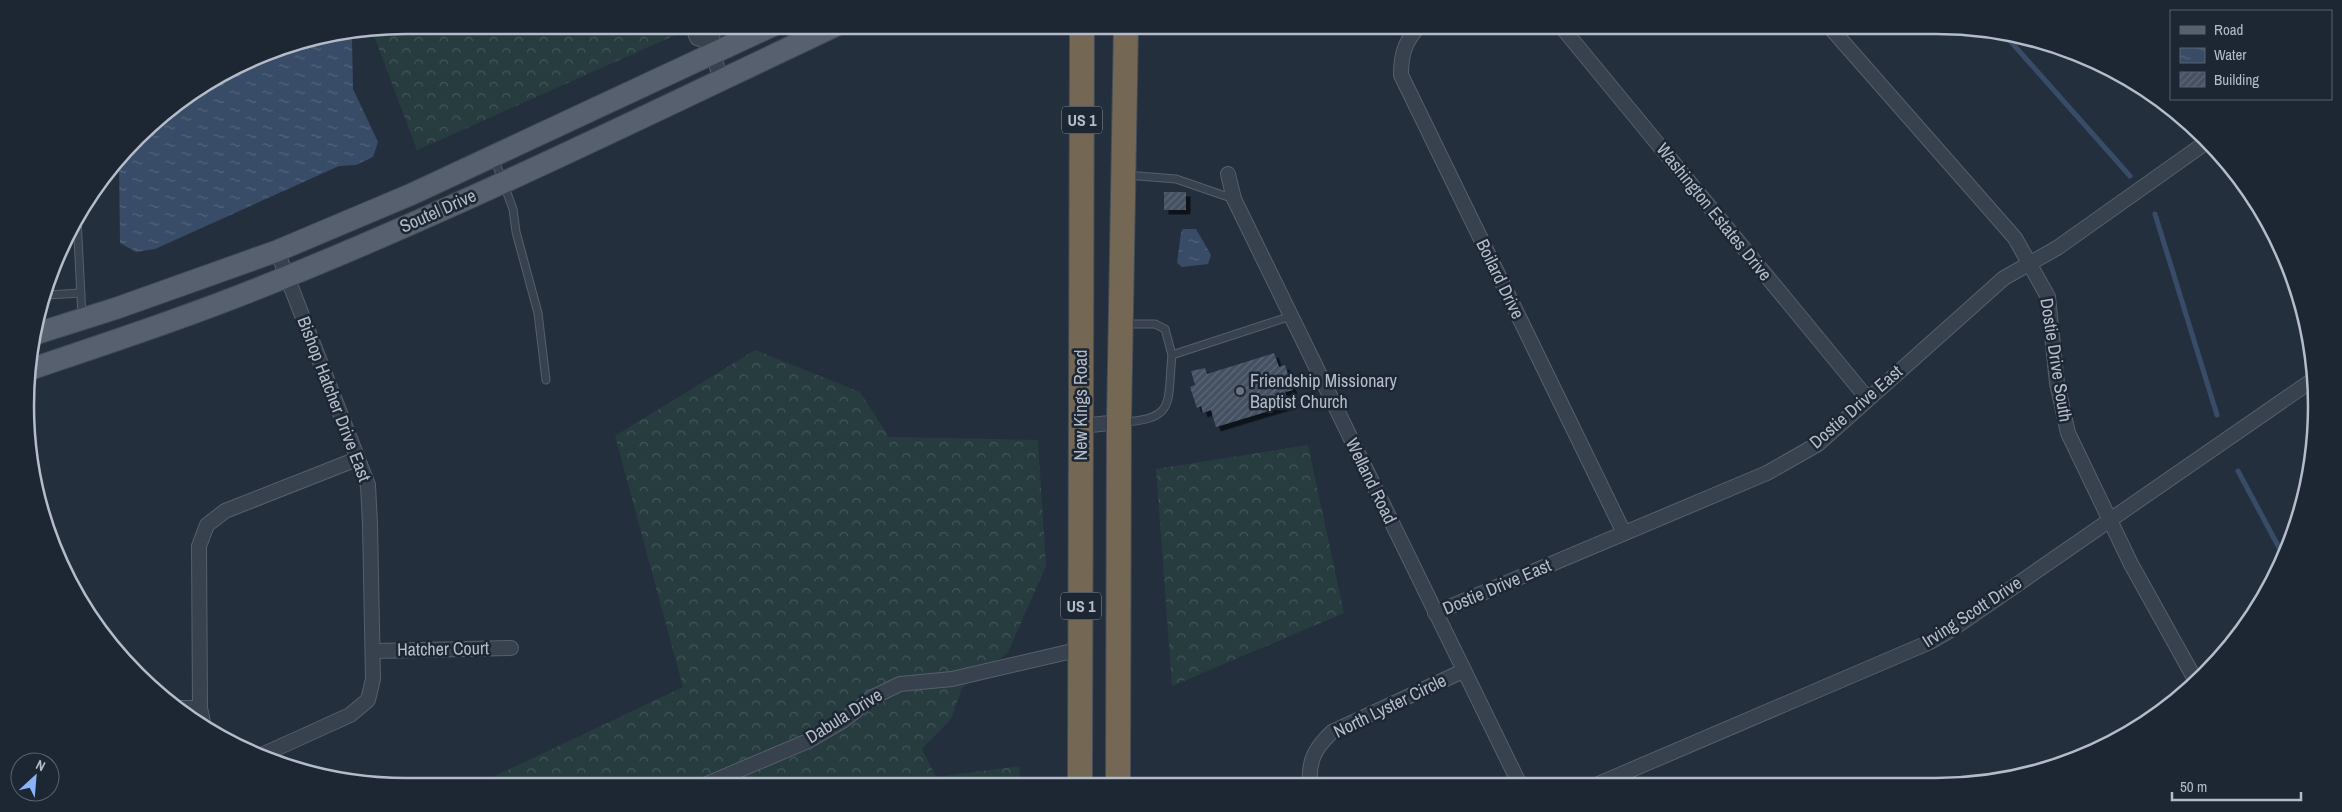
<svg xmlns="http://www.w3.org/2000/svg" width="2342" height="812" viewBox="0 0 2342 812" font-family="'Archivo Narrow',sans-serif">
  <defs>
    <pattern id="forest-crowns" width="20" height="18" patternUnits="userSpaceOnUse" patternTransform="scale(1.25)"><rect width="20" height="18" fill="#263c3f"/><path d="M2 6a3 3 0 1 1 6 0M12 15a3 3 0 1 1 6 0" fill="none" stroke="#435659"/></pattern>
    <pattern id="water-ripples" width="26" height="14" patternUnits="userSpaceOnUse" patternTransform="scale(1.25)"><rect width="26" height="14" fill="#394c67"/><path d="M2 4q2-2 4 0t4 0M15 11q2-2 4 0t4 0" fill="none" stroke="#53647b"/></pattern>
    <pattern id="building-hatch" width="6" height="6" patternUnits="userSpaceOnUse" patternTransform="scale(1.25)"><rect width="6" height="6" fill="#455162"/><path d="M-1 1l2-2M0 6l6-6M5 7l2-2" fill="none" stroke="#5d6877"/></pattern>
    <filter id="shadow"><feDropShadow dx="4.5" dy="4.5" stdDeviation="0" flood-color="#0009"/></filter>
  </defs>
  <rect width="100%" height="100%" fill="#242f3e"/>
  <g fill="url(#forest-crowns)">
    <path d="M406 25H698L417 150 371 28Z"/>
    <path d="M755 350 860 392 889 437 1038 440 1046 566 1008 652 962 688 951 719 922 749 936 777 1019 766 1021 786 472 787 683 687 615 436Z"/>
    <path d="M1308 445 1344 613 1172 686 1156 469Z"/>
  </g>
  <g fill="url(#water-ripples)">
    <path d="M342 31 352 40 353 89 378 142 373 157 356 165 339 166 155 249 136 252 120 243 119 158 155 120 260 54Z"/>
    <path d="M1183 229H1196L1211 255 1208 264 1182 267 1177 263 1181 233Z"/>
  </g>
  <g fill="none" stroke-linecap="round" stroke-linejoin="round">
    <g stroke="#394c67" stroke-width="5">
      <path d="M2004 34 2130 176"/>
      <path d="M2155 214 2217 415"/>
      <path d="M2238 471 2283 555"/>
    </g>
  </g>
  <g fill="url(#building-hatch)" filter="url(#shadow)">
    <rect x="1164" y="192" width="22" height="18"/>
    <path d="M1274 353 1279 367 1285 365 1293 390 1285 392 1289 405 1216 427 1211 410 1203 413 1201 406 1197 408 1190 387 1195 385 1191 371 1205 368 1207 374Z"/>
  </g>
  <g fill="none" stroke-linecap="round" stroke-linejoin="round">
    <g stroke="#565f6c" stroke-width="9">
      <g id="lane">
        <path d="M494 158 513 209 516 232 538 313 546 380"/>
        <path d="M1126 175 1176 179 1234 199"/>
        <path d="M77 218 82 316"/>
        <path d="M47 295 81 293"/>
        <path d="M1123 324H1155L1165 329 1172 355 1291 316"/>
        <path d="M1121 422C1177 420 1167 402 1172 355"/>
      </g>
    </g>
    <g stroke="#565f6c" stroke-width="16">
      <g id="street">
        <path d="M692 25 697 38 710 42"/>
        <path d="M712 25 714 30 710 42 721 81"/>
        <path d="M1420 25C1405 41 1401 54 1401 75L1624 533"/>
        <path d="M1560 25 1867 398"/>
        <path d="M1828 25 2015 238 2048 297 2057 383 2068 433 2131 564 2196 681"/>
        <path d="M1228 174 1234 199 1520 785"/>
        <path d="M1081 426 1119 422"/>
        <path d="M1435 613 1767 473 1818 444 2004 278 2057 248 2208 141"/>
        <path d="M374 651 511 648"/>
        <path d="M176 708H200"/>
        <path d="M204 727 200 708 199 546 207 525 225 511 357 459"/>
        <path d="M264 754 350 715 368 700 373 679 370 524 368 485 277 251"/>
        <path d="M1310 785C1308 761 1315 748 1332 732L1463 671"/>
        <path d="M1596 785 1930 642 1954 628 2314 379"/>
        <path d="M702 786 808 741 844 720 873 697 900 684 952 679 1081 649"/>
      </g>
    </g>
    <g stroke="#414a57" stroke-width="23">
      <g id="primary">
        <path d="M35 334 117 308 277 251 412 194 774 25"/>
        <path d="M28 370C114 341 202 312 286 277 473 201 655 111 837 25"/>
      </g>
    </g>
    <g stroke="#434c59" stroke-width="26">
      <g id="highway">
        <path d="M1080 786 1082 25"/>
        <path d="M1118 786 1119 422 1126 25"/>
      </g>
    </g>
    <use href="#lane" stroke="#38414e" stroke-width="7"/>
    <use href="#street" stroke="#38414e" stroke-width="14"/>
    <use href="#primary" stroke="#56606e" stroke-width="21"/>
    <use href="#highway" stroke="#746855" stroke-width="24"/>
  </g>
  <circle fill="#6b7280" stroke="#1d2633" stroke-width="2" cx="1240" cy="391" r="5"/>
  <g text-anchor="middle" stroke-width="5" stroke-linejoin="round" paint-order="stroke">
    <g fill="#1d2633" stroke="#878f9c" stroke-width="1">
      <rect x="1062" y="106.5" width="40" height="27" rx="4"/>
      <rect x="1061" y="592.5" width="40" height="27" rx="4"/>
    </g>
    <g font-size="16" font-weight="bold" fill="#b4bcc9">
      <text x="1082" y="126">US 1</text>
      <text x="1081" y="612">US 1</text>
    </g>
    <g font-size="18" fill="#b4bcc9" stroke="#1d2633">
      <text transform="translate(438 211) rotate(-24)" y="6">Soutel Drive</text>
      <text transform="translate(1714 212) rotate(51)" y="6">Washington Estates Drive</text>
      <text transform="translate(1500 279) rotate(64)" y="6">Boilard Drive</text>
      <text transform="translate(2056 360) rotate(81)" y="6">Dostie Drive South</text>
      <text transform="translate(334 399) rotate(69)" y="6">Bishop Hatcher Drive East</text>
      <text transform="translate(1081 405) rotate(-90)" y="6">New Kings Road</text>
      <text transform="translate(1856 407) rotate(-41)" y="6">Dostie Drive East</text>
      <text transform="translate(1371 481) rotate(64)" y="6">Welland Road</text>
      <text transform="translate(1497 587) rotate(-23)" y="6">Dostie Drive East</text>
      <text transform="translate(1972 612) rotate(-33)" y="6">Irving Scott Drive</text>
      <text transform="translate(443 649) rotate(-1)" y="6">Hatcher Court</text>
      <text transform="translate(1390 706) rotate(-26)" y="6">North Lyster Circle</text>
      <text transform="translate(844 716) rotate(-32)" y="6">Dabula Drive</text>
    </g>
    <g font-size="18" fill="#b4bcc9" stroke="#1d2633" text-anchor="start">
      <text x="1250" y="387">Friendship Missionary<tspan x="1250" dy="21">Baptist Church</tspan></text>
    </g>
  </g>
  <path d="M0 0H2342V812H0ZM406 34H1936A372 372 0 0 1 2308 406V406A372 372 0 0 1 1936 778H406A372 372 0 0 1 34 406V406A372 372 0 0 1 406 34Z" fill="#1d2633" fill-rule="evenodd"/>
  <path fill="none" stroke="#b4bcc9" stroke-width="2.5" d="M406 34H1936A372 372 0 0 1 2308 406V406A372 372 0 0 1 1936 778H406A372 372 0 0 1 34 406V406A372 372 0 0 1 406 34Z"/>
  <rect x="2170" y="10" width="162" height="90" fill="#1d2633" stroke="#59626f"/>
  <rect x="2180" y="26" width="25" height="8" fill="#56606e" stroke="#59626f"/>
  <text x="2214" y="35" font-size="15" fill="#b4bcc9">Road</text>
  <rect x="2180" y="48" width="25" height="15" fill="url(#water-ripples)" stroke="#59626f"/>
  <text x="2214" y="60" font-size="15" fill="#b4bcc9">Water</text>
  <rect x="2180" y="72" width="25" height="15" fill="url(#building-hatch)" stroke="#59626f"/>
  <text x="2214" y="85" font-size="15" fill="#b4bcc9">Building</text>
  <g transform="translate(35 777) rotate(26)"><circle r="24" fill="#1d2633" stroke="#59626f"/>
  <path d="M0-4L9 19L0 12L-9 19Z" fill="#8ab4f8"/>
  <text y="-8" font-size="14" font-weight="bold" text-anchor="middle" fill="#b4bcc9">N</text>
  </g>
  <path d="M2172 792v8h129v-8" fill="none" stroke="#b4bcc9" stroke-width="2.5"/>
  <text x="2180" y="792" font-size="15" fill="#b4bcc9" stroke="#1d2633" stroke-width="4" paint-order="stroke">50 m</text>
</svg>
